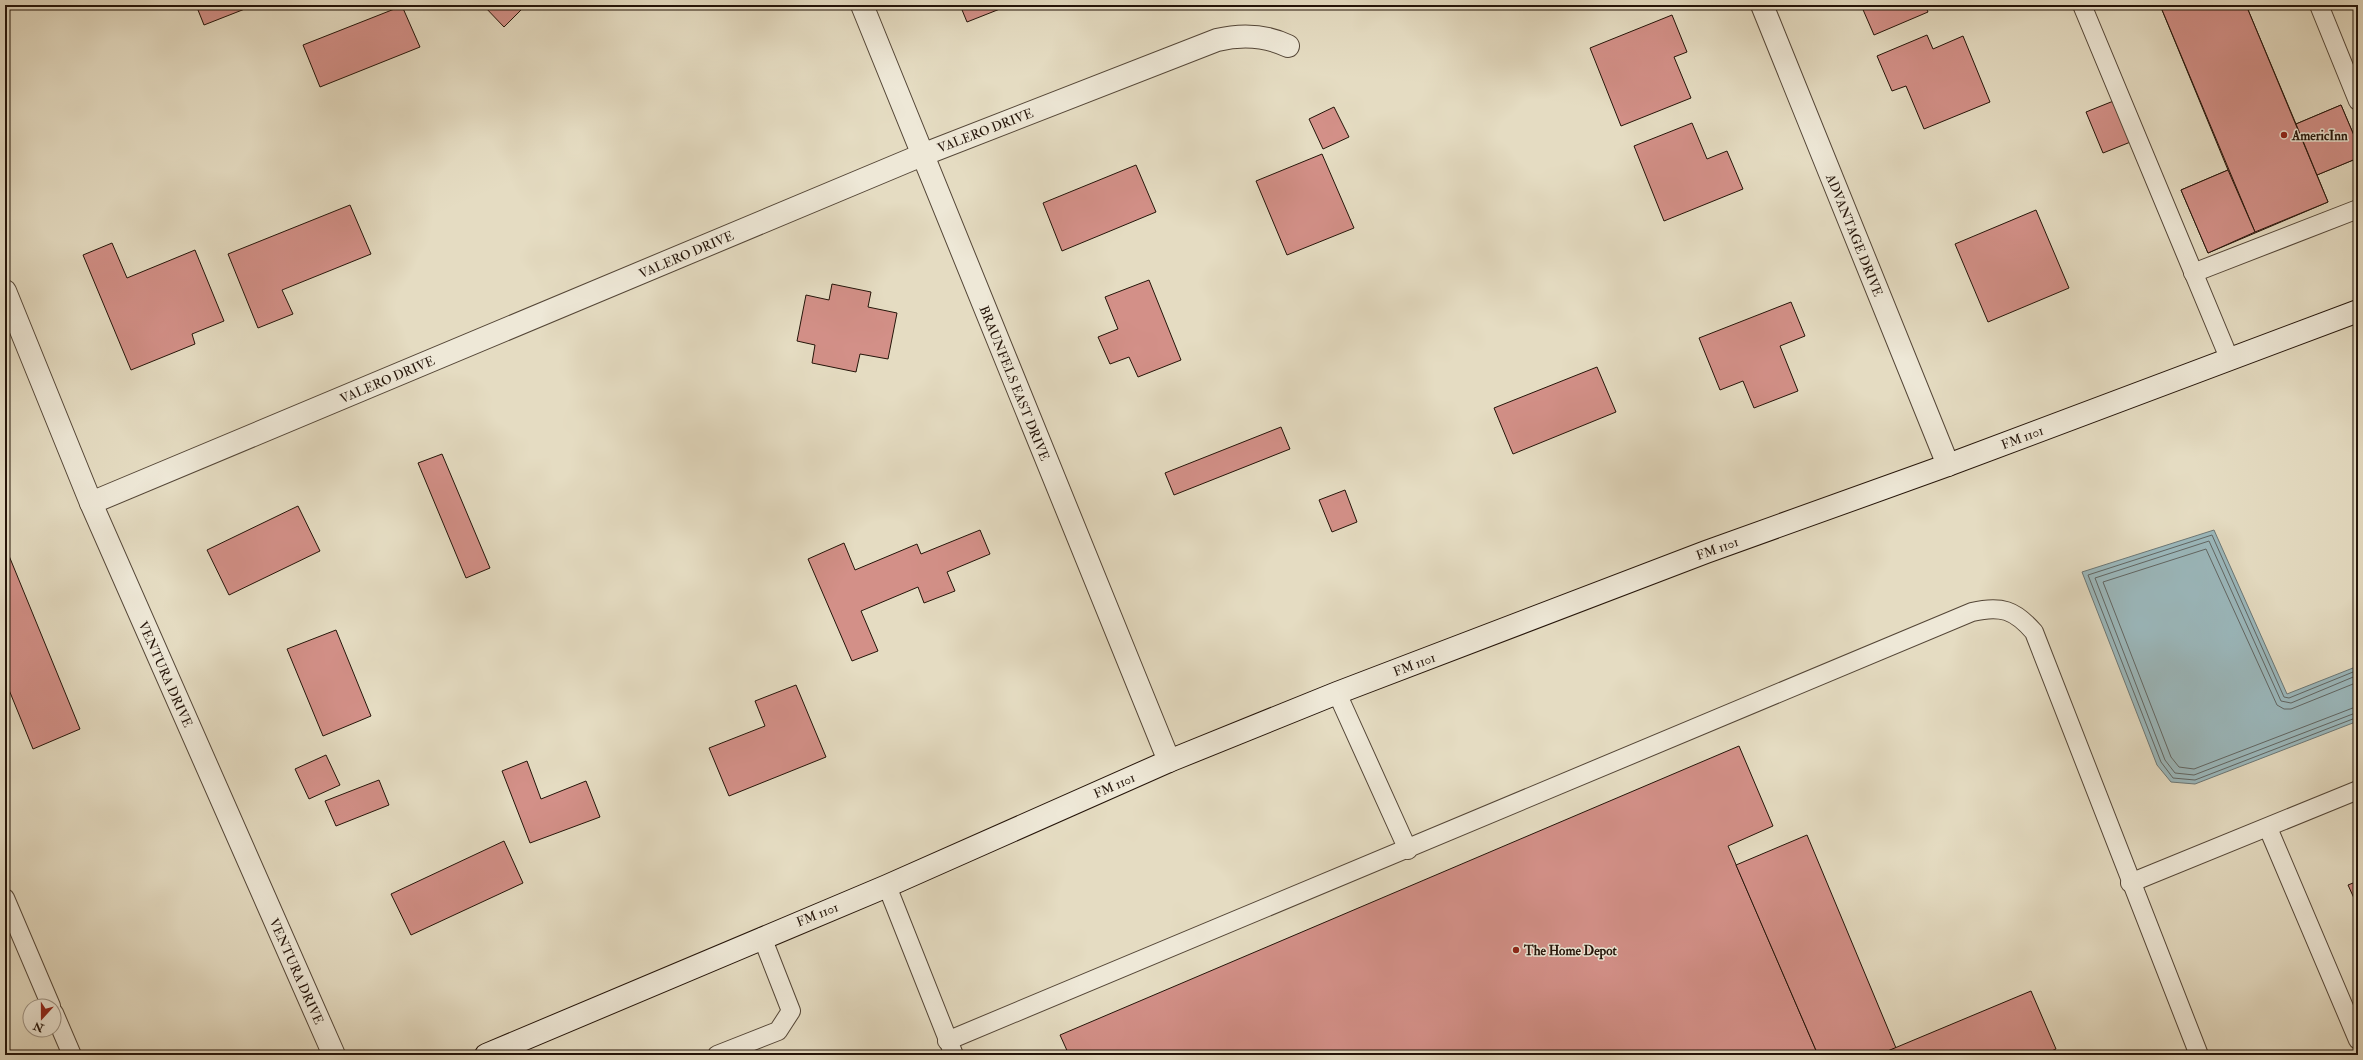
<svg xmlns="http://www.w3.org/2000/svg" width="2363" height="1060" viewBox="0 0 2363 1060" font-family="'IM FELL Double Pica',serif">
  <rect width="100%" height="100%" fill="#e5dcc2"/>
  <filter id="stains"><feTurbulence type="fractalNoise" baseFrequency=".005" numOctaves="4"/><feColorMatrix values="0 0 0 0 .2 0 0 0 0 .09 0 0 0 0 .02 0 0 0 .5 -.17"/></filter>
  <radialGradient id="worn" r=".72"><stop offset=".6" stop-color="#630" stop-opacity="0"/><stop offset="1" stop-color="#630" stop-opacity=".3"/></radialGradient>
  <path fill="#9bb9be" stroke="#6b7776" d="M2214 530 2287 694 2358 666V721L2195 784 2171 782 2157 765 2082 572Z"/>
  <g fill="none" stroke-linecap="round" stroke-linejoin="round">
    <g stroke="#606664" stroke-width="1">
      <path d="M2358 670 2289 698 2284 697 2212 535 2088 575 2161 762 2173 778 2195 780 2358 717"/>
      <path d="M2358 675 2291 703 2281 701 2209 541 2095 578 2165 760 2175 773 2194 775 2358 712"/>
      <path d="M2358 682 2291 709H2284L2277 705 2206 549 2103 582 2171 757 2179 767 2194 769 2358 706"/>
    </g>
  </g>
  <g fill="#d39088" stroke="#241409">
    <path d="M196 5H255L204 25Z"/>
    <path d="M483 5H526L504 27Z"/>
    <path d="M960 5H1010L967 22Z"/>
    <path d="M1861 5H1925L1928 12 1874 35Z"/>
    <path d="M2160 5H2246L2296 124 2341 105 2358 145V158L2317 175 2328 202 2208 253 2181 190 2228 170Z"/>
    <path d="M2160 5H2246L2328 202 2255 232Z"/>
    <path d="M402 6 420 47 320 87 303 45Z"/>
    <path d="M1672 15 1687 52 1674 57 1691 98 1621 126 1590 48Z"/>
    <path d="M1927 35 1933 49 1963 36 1990 102 1924 129 1906 86 1892 91 1877 56Z"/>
    <path d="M2116 100 2133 141 2103 153 2086 112Z"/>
    <path d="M2341 105 2358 145V158L2317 175 2296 124Z"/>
    <path d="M1334 107 1349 137 1323 149 1309 119Z"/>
    <path d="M1692 123 1707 159 1727 151 1743 189 1664 221 1634 146Z"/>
    <path d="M1322 154 1354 228 1287 255 1256 181Z"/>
    <path d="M1136 165 1156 212 1062 251 1043 203Z"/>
    <path d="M2228 170 2255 232 2208 253 2181 190Z"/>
    <path d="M350 205 371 254 282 290 293 314 258 328 228 254Z"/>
    <path d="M2036 210 2069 288 1988 322 1955 244Z"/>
    <path d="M112 243 127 278 195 250 224 321 192 334 195 344 131 370 83 255Z"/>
    <path d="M1149 280 1181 360 1138 377 1129 357 1110 364 1098 337 1118 329 1105 297Z"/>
    <path d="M832 284 871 292 868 307 897 313 888 359 860 354 856 372 812 363 815 345 797 341 806 295 829 300Z"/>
    <path d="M1791 302 1805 336 1780 346 1798 391 1754 408 1743 381 1720 390 1699 338Z"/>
    <path d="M1597 367 1616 412 1513 454 1494 408Z"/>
    <path d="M1281 427 1290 449 1174 495 1165 473Z"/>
    <path d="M442 454 490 568 466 578 418 463Z"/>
    <path d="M1345 490 1357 522 1332 532 1319 500Z"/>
    <path d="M298 506 320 551 229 595 207 550Z"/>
    <path d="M980 530 990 554 947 572 955 591 924 603 918 587 861 611 878 651 852 661 808 559 844 543 855 570 917 544 921 554Z"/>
    <path d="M5 546 80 729 33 749 5 680Z"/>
    <path d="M336 630 371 716 323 736 287 649Z"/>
    <path d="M796 685 826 757 729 796 709 748 765 726 755 701Z"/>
    <path d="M1739 746 1773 826 1728 846 1818 1055H1069L1060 1035Z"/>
    <path d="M326 755 340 785 309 799 295 769Z"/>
    <path d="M527 761 541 799 586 781 600 817 530 843 502 771Z"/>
    <path d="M379 780 389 805 336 826 325 801Z"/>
    <path d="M1807 835 1896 1048 1878 1055H1818L1736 865Z"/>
    <path d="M504 841 523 883 411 935 391 894Z"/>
    <path d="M2358 881V907L2348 885Z"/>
    <path d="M2031 991 2056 1049 2042 1055H1878Z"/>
    <path d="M873 1051 875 1055H864Z"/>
  </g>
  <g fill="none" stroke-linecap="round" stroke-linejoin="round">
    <g stroke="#544637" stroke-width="20">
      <g id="lane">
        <path d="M2082 5 2229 358"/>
        <path d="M2319 5 2358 101"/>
        <path d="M2193 273 2358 209"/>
        <path d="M1337 693 1408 850"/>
        <path d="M2268 828 2358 1040"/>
        <path d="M2130 883 2358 790"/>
        <path d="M887 886 954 1055"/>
        <path d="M5 898 51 1006"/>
        <path d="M54 1013 72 1055"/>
        <path d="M947 1041 1972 612C2001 605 2015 610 2034 632L2199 1055"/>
        <path d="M717 1055 778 1031 791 1011 762 937"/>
      </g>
    </g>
    <g stroke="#544637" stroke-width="24">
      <g id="street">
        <path d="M862 5 1169 761"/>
        <path d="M1762 5 1948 465"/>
        <path d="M5 291 91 503 334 1055"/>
        <path d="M91 503 922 155 1217 40C1242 34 1265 35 1288 46"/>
      </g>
    </g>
    <g stroke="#241409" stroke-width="24">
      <path id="secondary" d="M486 1055 887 886 1169 761 1337 693 1706 552 1948 465 2358 311"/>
    </g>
    <use href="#lane" stroke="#eee8d7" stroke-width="18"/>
    <use href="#street" stroke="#eee8d7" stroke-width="22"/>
    <use href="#secondary" stroke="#eee8d7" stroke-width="22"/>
  </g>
  <g fill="#8f2418" stroke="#eee8d7" stroke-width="1.5">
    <circle cx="2284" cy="135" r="4"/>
    <circle cx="1516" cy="950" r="4"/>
  </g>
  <g text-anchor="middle" stroke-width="3" stroke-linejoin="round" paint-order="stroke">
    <g font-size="13" fill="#241409" stroke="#eee8d7">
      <text transform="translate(985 130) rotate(-21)" y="5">VALERO DRIVE</text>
      <text transform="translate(1855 235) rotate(68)" y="5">ADVANTAGE DRIVE</text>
      <text transform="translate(686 254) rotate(-23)" y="5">VALERO DRIVE</text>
      <text transform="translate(387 379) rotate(-23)" y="5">VALERO DRIVE</text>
      <text transform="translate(1015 383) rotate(68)" y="5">BRAUNFELS EAST DRIVE</text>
      <text transform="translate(2022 437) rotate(-21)" y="5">FM 1101</text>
      <text transform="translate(1717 548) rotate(-20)" y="5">FM 1101</text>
      <text transform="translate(1414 664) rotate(-21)" y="5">FM 1101</text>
      <text transform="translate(166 674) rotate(66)" y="5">VENTURA DRIVE</text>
      <text transform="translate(1114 785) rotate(-24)" y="5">FM 1101</text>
      <text transform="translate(817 914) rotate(-22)" y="5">FM 1101</text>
      <text transform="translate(297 971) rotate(66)" y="5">VENTURA DRIVE</text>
    </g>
    <g font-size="13" font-weight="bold" fill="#241409" stroke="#eee8d7" text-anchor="start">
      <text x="2292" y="140">AmericInn</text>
      <text x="1524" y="955">The Home Depot</text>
    </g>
  </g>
  <rect width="2363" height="1060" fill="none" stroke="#e5dcc2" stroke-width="20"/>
  <rect x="6" y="6" width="2351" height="1048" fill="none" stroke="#241409" stroke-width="2"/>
  <rect x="10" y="10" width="2343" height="1040" fill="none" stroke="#241409"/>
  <g transform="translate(42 1018) rotate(201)"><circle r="19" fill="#eee8d7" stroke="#9d9385"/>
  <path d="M0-3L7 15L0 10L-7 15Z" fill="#8f2418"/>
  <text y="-6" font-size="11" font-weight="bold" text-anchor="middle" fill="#241409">N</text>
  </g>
  <rect width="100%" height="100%" filter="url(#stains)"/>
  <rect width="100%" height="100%" fill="url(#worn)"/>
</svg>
